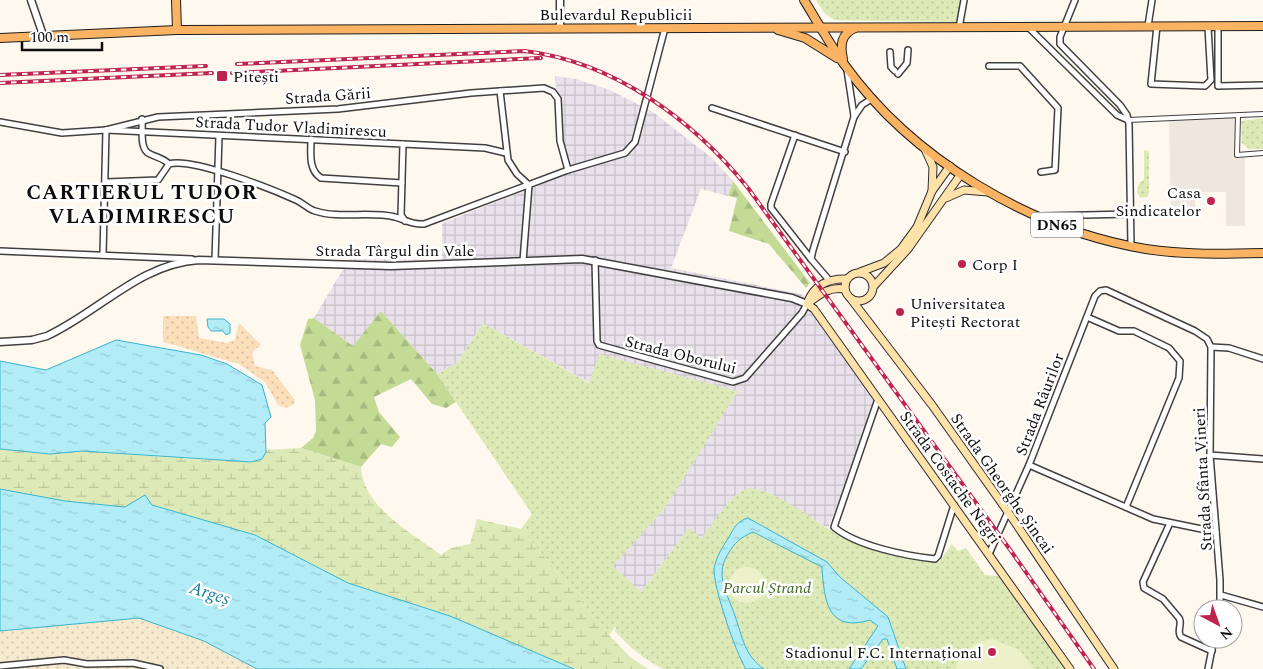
<svg xmlns="http://www.w3.org/2000/svg" width="1263" height="669" viewBox="0 0 1263 669" font-family="Spectral,serif">
  <defs>
    <pattern id="industrial-grid" width="8" height="8" patternUnits="userSpaceOnUse" patternTransform="scale(1.25)"><rect width="8" height="8" fill="#e9e2ec"/><path d="M0 4h8M4 0v8" fill="none" stroke="#c7c1c9"/></pattern>
    <pattern id="farmland-dots" width="8" height="8" patternUnits="userSpaceOnUse" patternTransform="scale(1.25)"><rect width="8" height="8" fill="#f5e9ce"/><path d="M2 2h.1M6 6h.1" fill="none" stroke="#d1c7b0" stroke-width="1.8" stroke-linecap="round"/></pattern>
    <pattern id="grass-dots" width="8" height="8" patternUnits="userSpaceOnUse" patternTransform="scale(1.25)"><rect width="8" height="8" fill="#ddeab7"/><path d="M2 2h.1M6 6h.1" fill="none" stroke="#bcc89c" stroke-width="1.8" stroke-linecap="round"/></pattern>
    <pattern id="forest-firs" width="22" height="20" patternUnits="userSpaceOnUse" patternTransform="scale(1.25)"><rect width="22" height="20" fill="#c4db96"/><path d="M5 1l3.5 6h-7zM16 11l3.5 6h-7z" fill="#a7bb80"/></pattern>
    <pattern id="wetland-marsh" width="20" height="14" patternUnits="userSpaceOnUse" patternTransform="scale(1.25)"><rect width="20" height="14" fill="#ddeab7"/><path d="M1 5h8M5 5V1M11 12h8M15 12V8" fill="none" stroke="#bcc89c"/></pattern>
    <pattern id="sand-dots" width="8" height="8" patternUnits="userSpaceOnUse" patternTransform="scale(1.25)"><rect width="8" height="8" fill="#fbdeba"/><path d="M2 2h.1M6 6h.1" fill="none" stroke="#d6bd9f" stroke-width="1.8" stroke-linecap="round"/></pattern>
    <pattern id="water-ripples" width="26" height="14" patternUnits="userSpaceOnUse" patternTransform="scale(1.25)"><rect width="26" height="14" fill="#b2ecf7"/><path d="M2 4q2-2 4 0t4 0M15 11q2-2 4 0t4 0" fill="none" stroke="#98c9d3"/></pattern>
  </defs>
  <rect width="100%" height="100%" fill="#fff8ee"/>
  <path fill="url(#industrial-grid)" d="M555 76 576 79 610 90 653 112 712 158 733 181 728 196 701 189 671 268 801 294 817 306 880 396 828 528 794 508 736 495 701 539 689 528 641 592 612 566 665 508 599 355 590 383 483 323 457 363 437 374 382 312 353 346 314 318 349 259 442 260V223L568 174 560 125Z"/>
  <path fill="url(#farmland-dots)" d="M139 618 204 641 257 669H0V631Z"/>
  <g fill="url(#grass-dots)">
    <path d="M816 0H961L958 22 834 20 824 13Z"/>
    <path d="M1263 118V149H1249L1242 143 1241 121Z"/>
    <path d="M1144 150 1149 151V193L1147 197 1140 198 1137 192 1139 183 1144 179Z"/>
    <path d="M483 323 589 383 599 354 738 391 665 508 613 566 641 592 689 528 701 539C710 528 733 491 746 489 772 484 823 529 847 540 877 553 907 559 939 562L952 544 958 551 966 548 985 575 998 576 1067 669H663C644 659 629 647 615 631L616 626 609 635 521 529 532 514 437 374 457 363Z"/>
  </g>
  <g fill="url(#forest-firs)">
    <path d="M733 181 810 283 806 288 769 244 729 231 737 198 728 196Z"/>
    <path d="M381 311 437 374 456 402 446 408 432 404 411 379 374 397 379 412 400 437 392 447 381 444 361 467 301 448 313 438 316 431 315 400 300 345 308 319 314 318 353 346Z"/>
  </g>
  <path fill="url(#wetland-marsh)" d="M301 448 361 467C364 509 411 532 441 555L451 548 470 544 477 519 521 529 609 635 630 657 648 669H574L450 616 348 583 255 535 152 505 125 507 65 501 0 489V449L50 454 82 451 206 460 262 459 266 450Z"/>
  <path fill="url(#sand-dots)" d="M163 316H196L199 338 227 343 235 340 239 323 261 345 252 352 255 366 272 370 295 400 294 404 286 408 278 405 265 382 239 364 163 342Z"/>
  <g fill="#ecf1c9">
    <circle cx="747" cy="585" r="18"/>
    <path d="M992 639 1020 650 1033 669H956C959 651 975 642 992 639Z"/>
  </g>
  <path fill="#efe6dd" d="M1238 116 1236 157 1245 158V226H1226V192H1195V211H1171L1169 118Z"/>
  <g fill="url(#water-ripples)" stroke="#38b4ce">
    <path d="M207 319H224L230 324V333L226 335 223 331H211L208 327Z"/>
    <path d="M116 340 201 355 227 364 262 385 271 417 265 423 266 452 262 459 251 462 82 451 50 454 0 449V361L46 370Z"/>
    <path d="M0 489 65 501 125 507 145 495 152 505 255 535 348 583 450 616 574 669H257L204 641 139 618 0 631Z"/>
    <path d="M748 518 827 562 840 577 888 617 906 669H897L887 639H883L861 669H849L878 626 870 620C828 633 824 601 822 567L753 532C740 538 735 542 728 554 714 576 728 594 735 616 743 638 744 655 764 669H746C736 654 713 586 714 569 716 557 723 546 729 537 734 528 737 521 748 518Z"/>
  </g>
  <g fill="none" stroke-linecap="round" stroke-linejoin="round">
    <g stroke="#404040" stroke-width="6">
      <g id="pedestrian">
        <path d="M1238 116 1237 155 1263 153"/>
        <path d="M1128 120 1263 114"/>
      </g>
    </g>
    <g stroke="#404040" stroke-width="8">
      <g id="minor">
        <path d="M1075 0 1060 37V44L1120 105 1127 115 1129 124 1131 246"/>
        <path d="M1148 26 1152 0"/>
        <path d="M1157 26 1151 84 1205 86 1211 80 1208 27"/>
        <path d="M1028 27 1117 115 1128 120"/>
        <path d="M1218 27V86L1263 85"/>
        <path d="M959 28 964 0"/>
        <path d="M890 52 891 67 895 71"/>
        <path d="M989 66H1020L1058 108 1055 170 1041 172"/>
        <path d="M847 70 854 116"/>
        <path d="M898 74 907 63 908 50"/>
        <path d="M500 91 508 160 517 174 529 185 523 261"/>
        <path d="M712 108 845 152"/>
        <path d="M142 119C143 129 139 150 150 154 158 158 163 158 169 164"/>
        <path d="M0 122 62 133 106 130 403 144 401 215 405 221"/>
        <path d="M106 130 158 117 338 109 471 93 544 88 553 92 558 99 560 141 568 170"/>
        <path d="M795 135 771 204V208L811 259"/>
        <path d="M311 139C311 152 308 170 321 178L402 183"/>
        <path d="M403 144 485 148 506 153"/>
        <path d="M107 182 158 180 169 164C191 157 272 189 296 200 303 203 308 209 315 211 340 219 369 211 395 217 406 220 412 225 424 224L568 170 625 153 635 142 665 28"/>
        <path d="M1041 216 1130 214"/>
        <path d="M0 251 192 259"/>
        <path d="M103 255 106 130"/>
        <path d="M215 260 219 136"/>
        <path d="M595 260 597 341 599 345 733 382 745 378 802 313 807 304"/>
        <path d="M829 280 811 259 813 250 854 117 862 105 873 98"/>
        <path d="M1087 317 1119 331H1134L1169 348 1180 361 1179 378 1126 507"/>
        <path d="M1211 347 1229 348 1263 359"/>
        <path d="M878 399 834 527C856 546 907 556 935 559L938 556 954 505"/>
        <path d="M1210 455 1263 459"/>
        <path d="M1029 465 1153 519 1216 532"/>
        <path d="M1170 523 1143 582 1144 588 1163 599 1179 618C1183 624 1176 631 1181 637L1212 651"/>
        <path d="M989 554 1029 465 1095 296 1100 291 1106 290 1195 331 1207 339 1211 347 1210 455 1220 580V609"/>
        <path d="M1221 595 1263 607"/>
        <path d="M0 666 64 660 87 664 133 663 160 669"/>
        <path d="M1208 669 1214 639"/>
      </g>
    </g>
    <g stroke="#404040" stroke-width="9">
      <g id="tertiary">
        <path d="M31 0 43 35"/>
        <path d="M560 0V28"/>
        <path d="M0 342 32 340 47 336C99 312 139 264 199 260L391 266 582 259 792 298 807 304"/>
      </g>
    </g>
    <g stroke="#2f2f2f" stroke-width="9">
      <g id="secondary">
        <path d="M925 149 933 167 932 191"/>
        <path d="M946 198 964 190 988 192"/>
        <path d="M860 272 884 263 901 249 917 227 932 191 950 166"/>
        <circle cx="859" cy="287" r="14"/>
        <path d="M874 286 908 249 961 174"/>
        <path d="M851 299 932 405 1008 512 1114 669"/>
        <path d="M807 304 814 309 1070 669"/>
        <path d="M807 304C813 285 829 278 847 279"/>
        <path d="M807 304C819 295 829 286 845 289"/>
      </g>
    </g>
    <g stroke="#1e1e1e" stroke-width="10">
      <g id="primary">
        <path d="M176 0 177 30"/>
        <path d="M804 0C817 21 829 43 844 64 912 159 1031 230 1146 249 1184 255 1224 254 1263 253"/>
        <path d="M778 30 805 38 837 58"/>
        <path d="M0 38 177 30 1263 26"/>
        <path d="M843 59C840 45 841 34 855 28"/>
      </g>
    </g>
    <use href="#pedestrian" stroke="#fff" stroke-width="4"/>
    <use href="#minor" stroke="#fff" stroke-width="5"/>
    <use href="#tertiary" stroke="#fff" stroke-width="6"/>
    <use href="#secondary" stroke="#ffe2a9" stroke-width="7"/>
    <use href="#primary" stroke="#fab363" stroke-width="8"/>
    <g stroke="#bf244e" stroke-width="4">
      <g id="rail">
        <path d="M237 64 525 51C614 62 692 119 748 188L1011 551 1094 669"/>
        <path d="M232 73 541 58"/>
        <path d="M0 75 206 66"/>
        <path d="M0 83 212 73"/>
      </g>
    </g>
    <use href="#rail" stroke="#fff" stroke-width="2" stroke-dasharray="5.5" stroke-linecap="butt"/>
  </g>
  <g fill="#bf244e" stroke="#fff" stroke-width="2">
    <rect x="216" y="70" width="12" height="12" rx="2.5"/>
    <circle cx="1211" cy="201" r="5"/>
    <circle cx="962" cy="264" r="5"/>
    <circle cx="900" cy="312" r="5"/>
    <circle cx="992" cy="652" r="5"/>
  </g>
  <g text-anchor="middle" stroke-width="5" stroke-linejoin="round" paint-order="stroke">
    <rect fill="#fff" stroke="#565656" stroke-width="1" x="1031" y="212.5" width="52" height="25" rx="4"/>
    <g font-size="15" font-weight="bold" fill="#0d0d0d">
      <text x="1057" y="230">DN65</text>
    </g>
    <g font-size="16" fill="#0d0d0d" stroke="#fff">
      <text x="616" y="20">Bulevardul Republicii</text>
      <text transform="translate(328 95) rotate(-4)" y="6">Strada Gării</text>
      <text transform="translate(291 126) rotate(3)" y="6">Strada Tudor Vladimirescu</text>
      <text x="395" y="256">Strada Târgul din Vale</text>
      <text transform="translate(681 354) rotate(14)" y="6">Strada Oborului</text>
      <text transform="translate(1039 404) rotate(-69)" y="6">Strada Râurilor</text>
      <text transform="translate(951 477) rotate(54)" y="6">Strada Costache Negri</text>
      <text transform="translate(1202 479) rotate(-93)" y="6">Strada Sfânta Vineri</text>
      <text transform="translate(1003 483) rotate(55)" y="6">Strada Gheorghe Șincai</text>
    </g>
    <g font-size="16" fill="#0d0d0d" stroke="#fff" text-anchor="start">
      <text x="233" y="82">Pitești</text>
      <text x="1201" y="198" text-anchor="end">Casa<tspan x="1201" dy="18">Sindicatelor</tspan></text>
      <text x="972" y="270">Corp I</text>
      <text x="910" y="309">Universitatea<tspan x="910" dy="18">Pitești Rectorat</tspan></text>
      <text x="982" y="658" text-anchor="end">Stadionul F.C. Internațional</text>
    </g>
    <g font-size="16" font-style="italic" fill="#3c661d" stroke="#fff">
      <text x="767" y="593">Parcul Ștrand</text>
    </g>
    <g font-size="18" font-style="italic" fill="#157d99" stroke="#fff">
      <text transform="translate(210 593) rotate(18)" y="6">Argeș</text>
    </g>
    <g font-size="21" font-weight="bold" letter-spacing="1" fill="#0d0d0d" stroke="#fff">
      <text x="142" y="199">CARTIERUL TUDOR<tspan x="142" dy="24">VLADIMIRESCU</tspan></text>
    </g>
  </g>
  <g transform="translate(1218 624) rotate(139)"><circle r="24" fill="#ffffff" stroke="#9e9e9e"/>
  <path d="M0-4L9 19L0 12L-9 19Z" fill="#bf244e"/>
  <text y="-8" font-size="14" font-weight="bold" text-anchor="middle" fill="#0d0d0d">N</text>
  </g>
  <path d="M22 42v8h80v-8" fill="none" stroke="#0d0d0d" stroke-width="2.5"/>
  <text x="30" y="42" font-size="15" fill="#0d0d0d" stroke="#ffffff" stroke-width="4" paint-order="stroke">100 m</text>
</svg>
